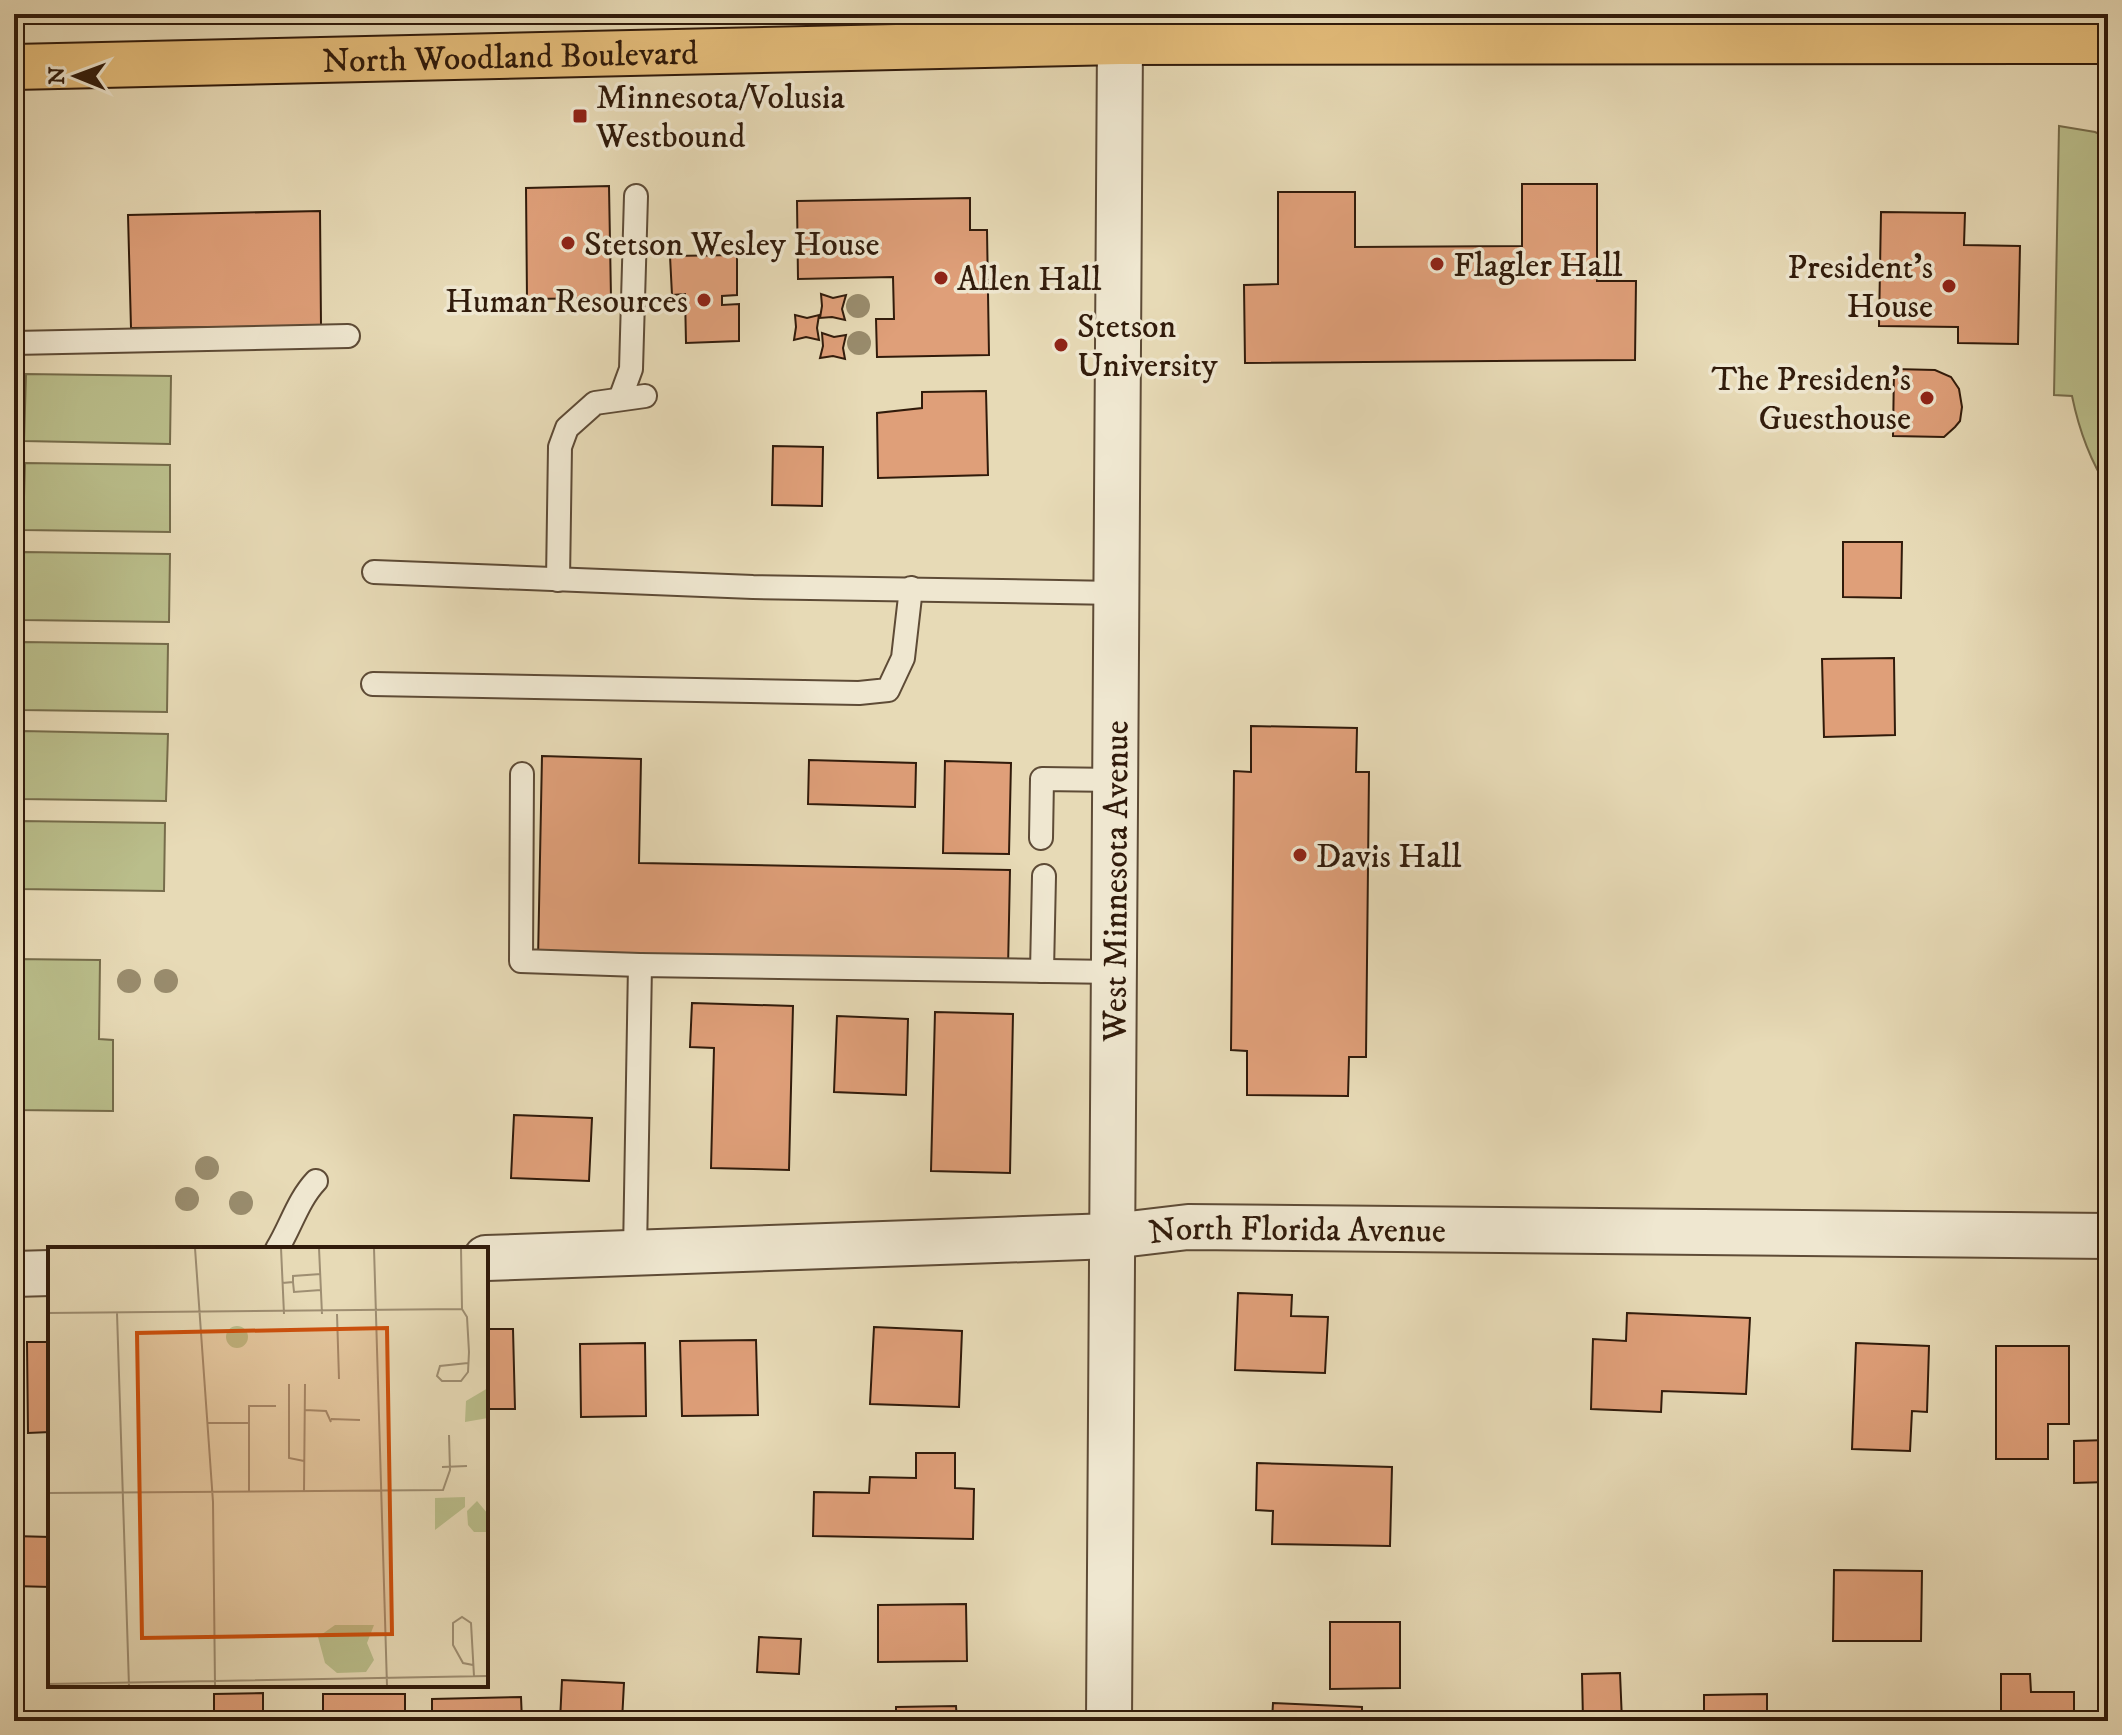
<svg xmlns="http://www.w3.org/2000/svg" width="2122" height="1735" viewBox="0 0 2122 1735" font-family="'IM FELL DW Pica',serif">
  <rect width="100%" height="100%" fill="#e7dab6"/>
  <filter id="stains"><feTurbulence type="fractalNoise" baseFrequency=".0025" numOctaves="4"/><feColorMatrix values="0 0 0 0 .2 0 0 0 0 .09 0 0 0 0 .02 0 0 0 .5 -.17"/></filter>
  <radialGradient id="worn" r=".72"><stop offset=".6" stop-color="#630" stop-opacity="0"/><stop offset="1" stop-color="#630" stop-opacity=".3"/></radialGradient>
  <g fill="#babe8b" stroke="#766c4b" stroke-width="2">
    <path d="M2059 126 2095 132 2108 138V488C2089 459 2079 430 2072 396L2054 395Z"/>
    <path d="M26 374 171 376 170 444 24 441Z"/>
    <path d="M25 463 170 465V532L23 530Z"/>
    <path d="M24 552 170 554 169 622 23 620Z"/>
    <path d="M23 642 168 644 167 712 22 710Z"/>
    <path d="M22 731 168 734 166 801 21 799Z"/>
    <path d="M20 821 165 823 164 891 19 889Z"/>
    <path d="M14 959 100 960 99 1039 113 1040V1111L14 1110Z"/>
  </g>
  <g fill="#df9f79" stroke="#311b0b" stroke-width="2">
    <path d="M1522 184H1597V281H1636L1635 360 1245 363 1244 285 1278 284V192H1355V247L1522 246Z"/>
    <path d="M609 186 611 298 527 299 526 188Z"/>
    <path d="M970 198V230H987L989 355 877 357 876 319H894L893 277 798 279 797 201Z"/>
    <path d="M320 211 321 326 131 328 128 215Z"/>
    <path d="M1881 212 1965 213 1964 245 2020 246 2018 344 1958 343V327L1879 326Z"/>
    <path d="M737 255V295L722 296V305L739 304V341L686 343 685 294 672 295 670 256Z"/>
    <path d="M821 294 833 298 846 295 842 309 845 320 832 317 820 318 822 306Z"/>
    <path d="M795 315 807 318 819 315 817 328 819 340 806 337 794 340 796 327Z"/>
    <path d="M822 333 834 337 846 335 843 348 845 359 833 356 820 358 823 346Z"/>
    <path d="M1894 369 1935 370 1951 377 1959 389 1962 407 1960 421 1955 427 1944 437 1893 436Z"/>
    <path d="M986 391 988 475 878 478 877 413 922 408V392Z"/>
    <path d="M773 446 823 447 822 506 772 505Z"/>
    <path d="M1843 542H1902L1901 598 1843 597Z"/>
    <path d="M1894 658 1895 735 1824 737 1822 659Z"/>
    <path d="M1251 726 1357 728 1356 772H1369L1366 1057H1349L1348 1096 1247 1095V1051L1231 1050 1234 771 1251 772Z"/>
    <path d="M542 756 641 759 639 863 1010 870 1008 969 538 960Z"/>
    <path d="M809 760 916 763 915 807 808 804Z"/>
    <path d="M945 761 1011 763 1009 854 943 853Z"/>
    <path d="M692 1003 793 1006 789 1170 711 1168 714 1048 690 1047Z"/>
    <path d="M935 1012 1013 1014 1010 1173 931 1171Z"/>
    <path d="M837 1016 908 1019 906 1095 834 1092Z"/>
    <path d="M514 1115 592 1118 589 1181 511 1178Z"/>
    <path d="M1238 1293 1292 1295 1291 1316 1328 1317 1325 1373 1235 1370Z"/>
    <path d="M1627 1313 1750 1318 1746 1394 1662 1391 1661 1412 1591 1409 1593 1339 1626 1341Z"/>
    <path d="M874 1327 962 1331 959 1407 870 1404Z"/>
    <path d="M486 1329H513L515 1409H486Z"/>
    <path d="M756 1340 758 1415 682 1416 680 1341Z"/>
    <path d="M27 1342H50V1432L28 1433Z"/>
    <path d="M645 1343 646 1416 581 1417 580 1344Z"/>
    <path d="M1856 1343 1929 1346 1927 1412 1912 1411 1910 1451 1852 1449Z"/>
    <path d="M1996 1346H2069V1424H2048V1459H1996Z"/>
    <path d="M2107 1440 2108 1482 2074 1483V1441Z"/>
    <path d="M916 1453H955V1488L974 1489 973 1539 813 1536 814 1492 869 1493 870 1477 916 1478Z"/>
    <path d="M1257 1463 1392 1467 1390 1546 1272 1544 1273 1511 1256 1510Z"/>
    <path d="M14 1536 50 1537V1587L14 1586Z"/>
    <path d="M1834 1570 1922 1571 1921 1641H1833Z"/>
    <path d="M966 1604 967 1661 878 1662V1605Z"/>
    <path d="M1330 1622H1400V1688L1330 1689Z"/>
    <path d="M759 1637 801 1639 799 1674 757 1672Z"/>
    <path d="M1620 1673 1622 1721H1583L1582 1674Z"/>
    <path d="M2001 1674H2030L2031 1692H2074V1721H2001Z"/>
    <path d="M562 1680 624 1683 622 1721H560Z"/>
    <path d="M263 1693V1721H214V1694Z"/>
    <rect x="323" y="1694" width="82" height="27"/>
    <path d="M1767 1694V1721H1704V1695Z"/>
    <path d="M521 1697 522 1721H432V1699Z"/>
    <path d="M1273 1703 1362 1707V1721H1272Z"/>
    <path d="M956 1706 957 1721H896V1707Z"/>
  </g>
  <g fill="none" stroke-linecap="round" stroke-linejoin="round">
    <g stroke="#5e4b36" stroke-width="26">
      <g id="service">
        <path d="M14 343 348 336"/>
        <path d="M620 399 631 369 636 196"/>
        <path d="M374 572 753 587 1117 593"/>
        <path d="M558 580 560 447 567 428 595 403 645 396"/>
        <path d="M373 684 859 693 888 690 903 658 911 588"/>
        <path d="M522 774 521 961 640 965"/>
        <path d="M1041 838 1042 779 1116 780"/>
        <path d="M1042 971 1044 876"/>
        <path d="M277 1249C291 1226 298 1200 316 1181"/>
        <path d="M635 1252 640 965 1114 972"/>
      </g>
    </g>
    <g stroke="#5e4b36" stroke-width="48">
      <g id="minor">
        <path id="s1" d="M486 1258 1112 1236 1188 1227 2108 1236"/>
        <path d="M14 1274 50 1273"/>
      </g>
    </g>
    <g stroke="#5e4b36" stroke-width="48">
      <g id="tertiary">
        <path id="s2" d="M1109 1721 1120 42"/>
      </g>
    </g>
    <g stroke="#311b0b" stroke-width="48">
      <g id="primary">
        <path id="s3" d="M14 67 1120 42 2108 41"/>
      </g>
    </g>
    <use href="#service" stroke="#efe7d0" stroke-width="22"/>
    <use href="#minor" stroke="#efe7d0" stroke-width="44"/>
    <use href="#tertiary" stroke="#efe7d0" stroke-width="44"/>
    <use href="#primary" stroke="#e4bd7b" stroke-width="44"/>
  </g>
  <g fill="#998c6d">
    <circle cx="858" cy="306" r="12"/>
    <circle cx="859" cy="343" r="12"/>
    <circle cx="129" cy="981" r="12"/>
    <circle cx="166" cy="981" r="12"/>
    <circle cx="207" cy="1168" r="12"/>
    <circle cx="187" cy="1199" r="12"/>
    <circle cx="241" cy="1203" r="12"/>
  </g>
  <g fill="#8f2418" stroke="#efe7d0" stroke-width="3">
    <rect x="572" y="108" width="16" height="16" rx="4"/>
    <circle cx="568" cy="243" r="8"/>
    <circle cx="1437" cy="264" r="8"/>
    <circle cx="941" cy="278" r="8"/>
    <circle cx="1949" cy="286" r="8"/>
    <circle cx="704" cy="300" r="8"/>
    <circle cx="1061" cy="345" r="8"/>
    <circle cx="1927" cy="398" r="8"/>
    <circle cx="1300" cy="855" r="8"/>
  </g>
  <g text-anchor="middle" stroke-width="7" stroke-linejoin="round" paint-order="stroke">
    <g font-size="34" fill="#311b0b" stroke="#efe7d0">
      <text dy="12" stroke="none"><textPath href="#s3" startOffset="496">North Woodland Boulevard</textPath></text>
      <text dy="12" stroke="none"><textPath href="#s2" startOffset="840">West Minnesota Avenue</textPath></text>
      <text dy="12" stroke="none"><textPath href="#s1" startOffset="812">North Florida Avenue</textPath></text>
    </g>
    <g font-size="34" fill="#311b0b" stroke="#efe7d0" text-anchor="start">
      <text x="596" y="108">Minnesota/Volusia<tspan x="596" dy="39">Westbound</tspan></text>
      <text x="584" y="255">Stetson Wesley House</text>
      <text x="1453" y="276">Flagler Hall</text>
      <text x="1933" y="278" text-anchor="end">President's<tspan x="1933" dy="39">House</tspan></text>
      <text x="957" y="290">Allen Hall</text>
      <text x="688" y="312" text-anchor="end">Human Resources</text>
      <text x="1077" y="337">Stetson<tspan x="1077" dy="39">University</tspan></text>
      <text x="1911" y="390" text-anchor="end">The Presiden's<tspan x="1911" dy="39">Guesthouse</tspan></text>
      <text x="1316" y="867">Davis Hall</text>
    </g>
  </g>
  <g transform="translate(48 1247)">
    <rect width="440" height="440" fill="#e7dab6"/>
    <path d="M178 90a11 11 0 1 1 22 0a11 11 0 1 1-22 0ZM440 141V171L417 175 418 154ZM417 250V260L387 283V251ZM429 254 440 267V285H426L420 278 419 264ZM287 378H326L319 396 326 413 318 425 289 426 277 416 270 390Z" fill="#babe8b"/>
    <path fill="none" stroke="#9e8e72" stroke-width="2" d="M147 1 165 255 167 438M233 1 236 67M271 1 274 67M326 1 339 439M245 35 246 45 273 43M234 36 245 35V29L273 27M414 62 419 70 421 105 420 125 413 134H394L389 129 392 119 420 116M0 66 414 62 413 1M69 66 81 439M289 67 291 132M241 137V211L256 214M257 163 278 164 283 175M283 172 312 173M160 176H201V244M201 176V159H228M394 220 419 219M256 244 257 137M0 246 395 243 402 223 401 188M425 418 415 416 405 398V376L414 370 423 376 426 429M0 437 440 429"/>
    <path fill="#cd500c" fill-opacity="0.15" stroke="#cd500c" stroke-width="4" d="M339 81 344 387 94 391 89 86Z"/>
    <rect width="440" height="440" fill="none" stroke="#311b0b" stroke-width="4"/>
  </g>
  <rect width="2122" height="1735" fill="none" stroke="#e7dab6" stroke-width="48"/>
  <rect x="16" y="16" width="2090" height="1703" fill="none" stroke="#311b0b" stroke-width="4"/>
  <rect x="24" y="24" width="2074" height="1687" fill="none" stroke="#311b0b" stroke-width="2"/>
  <g transform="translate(76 76) rotate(271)" stroke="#efe7d0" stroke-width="6" paint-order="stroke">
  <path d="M0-6L14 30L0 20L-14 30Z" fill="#311b0b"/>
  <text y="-12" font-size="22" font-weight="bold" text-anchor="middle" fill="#311b0b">N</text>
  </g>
  <rect width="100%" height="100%" filter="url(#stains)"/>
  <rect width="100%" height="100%" fill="url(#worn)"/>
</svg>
